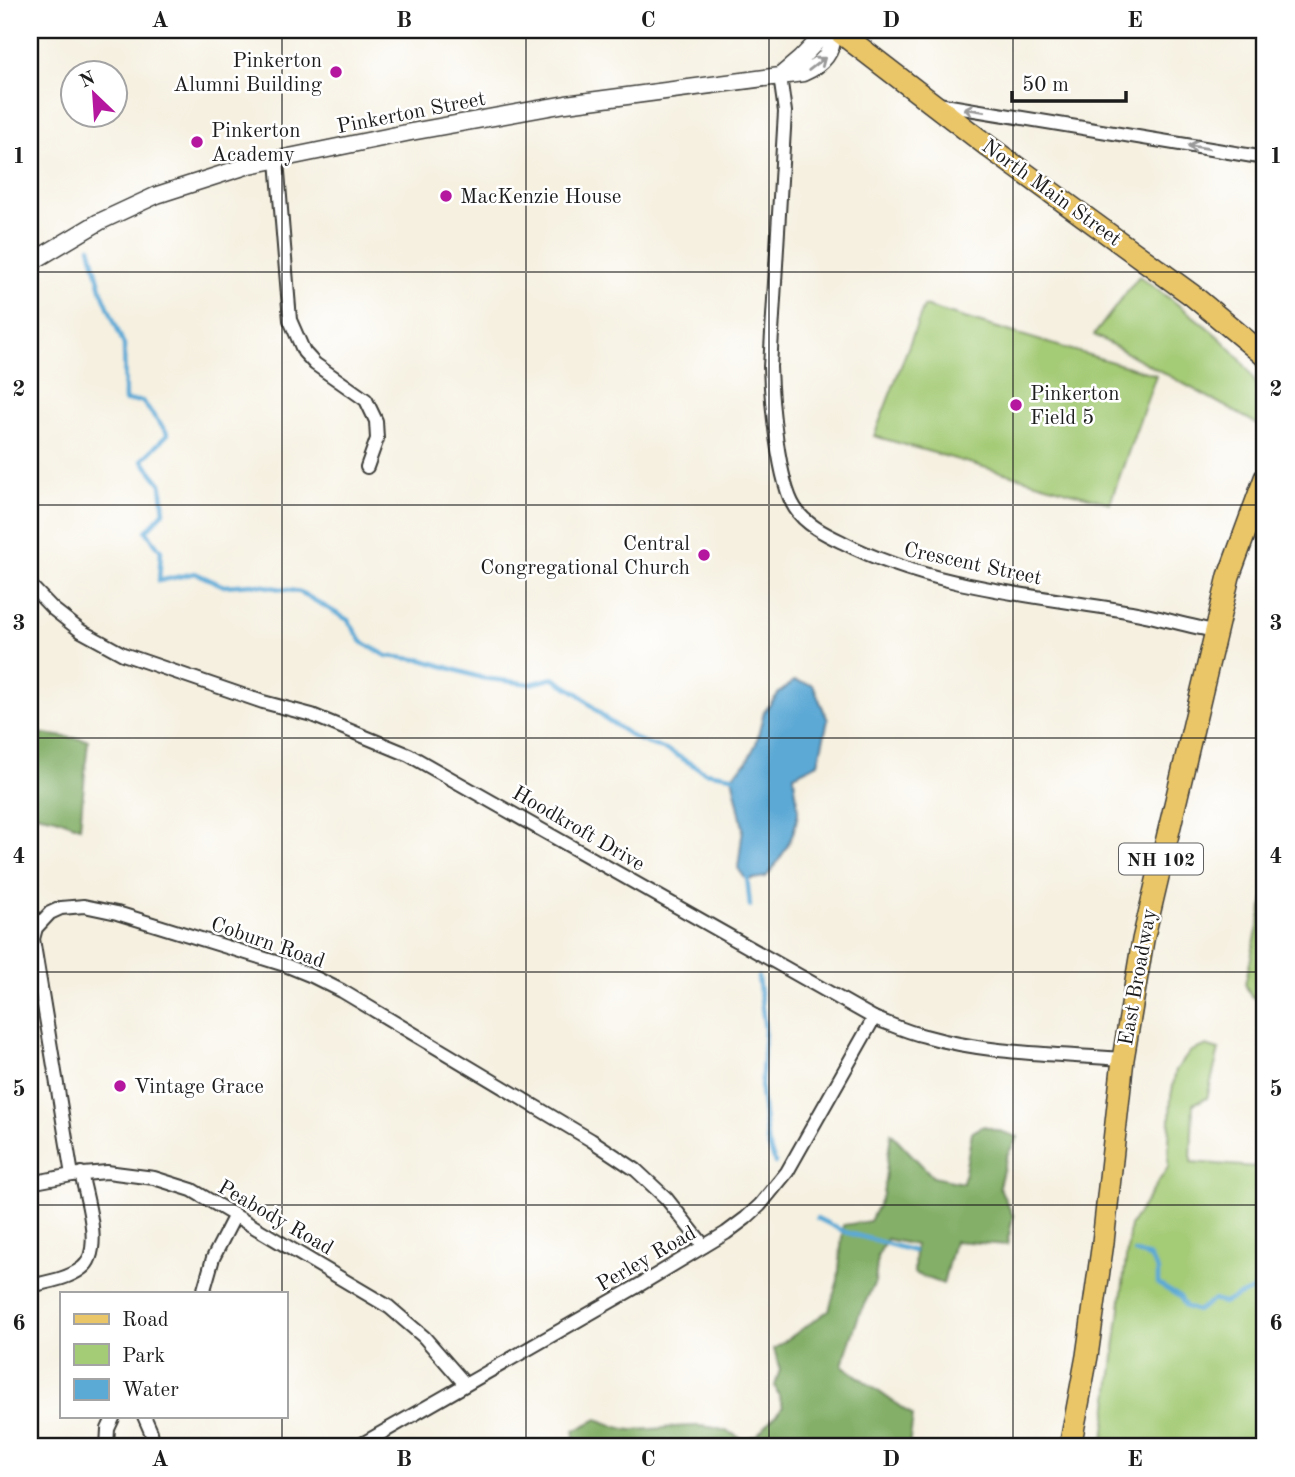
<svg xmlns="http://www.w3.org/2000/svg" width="1295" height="1477" viewBox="0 0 1295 1477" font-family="'Old Standard TT',serif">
  <rect width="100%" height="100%" fill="#fff"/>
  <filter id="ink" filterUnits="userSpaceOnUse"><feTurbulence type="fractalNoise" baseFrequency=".0143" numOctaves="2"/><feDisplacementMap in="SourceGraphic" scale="14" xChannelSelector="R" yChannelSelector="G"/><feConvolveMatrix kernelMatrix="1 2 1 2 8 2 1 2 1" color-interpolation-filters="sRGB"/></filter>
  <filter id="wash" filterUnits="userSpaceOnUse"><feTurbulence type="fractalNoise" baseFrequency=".00686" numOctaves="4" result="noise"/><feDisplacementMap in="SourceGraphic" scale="28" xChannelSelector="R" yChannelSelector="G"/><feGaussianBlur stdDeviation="1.57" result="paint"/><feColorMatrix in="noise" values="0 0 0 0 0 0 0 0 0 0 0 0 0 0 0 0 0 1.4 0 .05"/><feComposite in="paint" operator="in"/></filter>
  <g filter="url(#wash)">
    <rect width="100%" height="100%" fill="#f5f0e0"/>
    <g fill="#a4cb76" stroke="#607449" stroke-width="2">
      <path d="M1139 276C1176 305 1251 349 1260 398 1262 407 1260 417 1259 425L1094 335Z"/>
      <path d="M924 306 1156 375 1110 503 874 436Z"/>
      <path d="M1265 896V1000L1251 997 1245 984Z"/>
      <path d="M1205 1046 1219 1050 1207 1098 1193 1104 1191 1162 1255 1167 1265 1137V1447H1103L1130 1226 1168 1167 1171 1096 1176 1070 1191 1051Z"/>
    </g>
    <g fill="#83af67" stroke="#506642" stroke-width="2">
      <path d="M30 732 88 740 80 827 56 818 30 813Z"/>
      <path d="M984 1126 1018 1137 1007 1155 999 1186 1013 1216 1007 1245 954 1241 943 1284 914 1273 915 1245 887 1239 878 1255 875 1282 859 1315 842 1365 913 1416 909 1447H573L574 1431 597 1419C608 1423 621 1430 633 1430 674 1430 707 1416 744 1440L757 1435 783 1407 775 1386 780 1369 774 1349 829 1310 838 1280 843 1225 870 1221 883 1195 891 1133 933 1177 963 1183 972 1132Z"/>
    </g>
    <path fill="#5ba9d5" stroke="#3c6278" stroke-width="2" d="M794 681 813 685 828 720 818 763 794 775C794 786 799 805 798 813 794 840 782 857 766 877L746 880 738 868 743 828 732 776 746 763 756 744 764 712 779 693Z"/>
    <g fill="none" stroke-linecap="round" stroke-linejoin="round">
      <g stroke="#5ba9d5" stroke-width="4.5">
        <path d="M90 247 102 292 124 345 125 401H142L168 434 142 460 161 484 164 512 146 531 161 551 159 581 195 573 224 586 252 584 300 592 348 620 362 642 387 656 423 660 482 678 531 684 553 678 579 694 606 719 636 739 671 752 705 772 732 776 736 779"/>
        <path d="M747 876 750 906"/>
        <path d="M758 977 765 1030 761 1090 767 1141 775 1163"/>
        <path d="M817 1218 845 1232 913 1251"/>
        <path d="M1135 1252 1150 1257 1158 1271V1284L1180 1297 1186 1307 1197 1311 1213 1300 1223 1303 1255 1289 1261 1281 1265 1270"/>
      </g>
    </g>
  </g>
  <g filter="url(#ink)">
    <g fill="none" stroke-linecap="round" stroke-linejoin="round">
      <g stroke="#3d3c39" stroke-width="16">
        <g id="minor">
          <path d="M780 76 785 112 770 367C771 399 778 482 795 508 805 524 825 534 842 542 931 588 1034 595 1131 612 1159 617 1187 626 1215 631"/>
          <path d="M938 104 1265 158"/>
          <path d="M277 160 290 320 304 352 315 364 366 400 376 421 377 439 367 467"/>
          <path d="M30 585 53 609 81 631 123 654 263 702 312 715 409 755 874 1018C890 1024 907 1032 925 1036 988 1054 1057 1054 1123 1059"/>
          <path d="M72 1175 33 939 36 928 50 913 61 908 84 906 117 913 285 965 312 976 342 991 591 1140 636 1170 666 1198 704 1246"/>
          <path d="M30 1183 72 1175 107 1172 154 1178 192 1190 389 1307 424 1337 465 1384"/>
          <path d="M30 1286C47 1282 68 1279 82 1268 104 1252 86 1197 81 1173"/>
          <path d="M203 1293 213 1258 235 1215"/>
          <path d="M144 1416 151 1432 154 1447"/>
          <path d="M107 1447 108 1429 114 1416"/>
          <path d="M357 1447 636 1287 726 1233 746 1218 760 1205 787 1172 874 1018"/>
        </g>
      </g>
      <g stroke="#3d3c39" stroke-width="19">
        <g id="tertiary">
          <path d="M780 76 800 59 828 30"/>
          <path d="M30 263 99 222 157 195 250 165 411 132 566 104 803 73C822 65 835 51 832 30"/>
        </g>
      </g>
      <g stroke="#3d3c39" stroke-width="24">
        <g id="primary">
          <path d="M837 30 989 147 1192 295 1265 356"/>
          <path d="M1070 1447 1087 1356 1103 1242 1123 1059 1143 940 1229 576 1265 478"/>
        </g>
      </g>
      <use href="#minor" stroke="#fff" stroke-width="12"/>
      <use href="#tertiary" stroke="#fff" stroke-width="16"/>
      <use href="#primary" stroke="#ebc669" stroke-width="21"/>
    </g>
    <defs><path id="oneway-shaft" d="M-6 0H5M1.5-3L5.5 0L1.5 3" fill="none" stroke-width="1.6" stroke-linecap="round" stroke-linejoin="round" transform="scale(1.75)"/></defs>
    <g stroke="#999">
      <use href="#oneway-shaft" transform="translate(817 64) rotate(-38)"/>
      <use href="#oneway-shaft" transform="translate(974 110) rotate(-171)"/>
      <use href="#oneway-shaft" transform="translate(1198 147) rotate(-171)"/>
    </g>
  </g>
  <path fill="none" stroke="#1c1c1c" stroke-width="2" stroke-opacity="0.55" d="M282 30V1293M526 30V1447M769 30V1447M1013 30V1447M30 272H1265M30 505H1265M30 738H1265M30 972H1265M30 1205H1265M282 1416V1447"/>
  <g fill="#b5179e" stroke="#fff" stroke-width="2.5">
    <circle cx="336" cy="72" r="7"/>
    <circle cx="197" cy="142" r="7"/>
    <circle cx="446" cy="196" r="7"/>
    <circle cx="1016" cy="405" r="7"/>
    <circle cx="704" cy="555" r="7"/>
    <circle cx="120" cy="1086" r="7"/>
  </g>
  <g text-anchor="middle" stroke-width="5" stroke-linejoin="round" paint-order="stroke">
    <rect fill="#fff" stroke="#606060" stroke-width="2" x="1119" y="843.5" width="84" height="31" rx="5"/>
    <g font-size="19" font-weight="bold" fill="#1c1c1c">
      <text x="1161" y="866">NH 102</text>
    </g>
    <g font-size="21" fill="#1c1c1c" stroke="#fff" text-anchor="start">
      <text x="322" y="67" text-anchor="end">Pinkerton<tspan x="322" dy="24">Alumni Building</tspan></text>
      <text x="211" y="137">Pinkerton<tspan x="211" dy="24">Academy</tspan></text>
      <text x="460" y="203">MacKenzie House</text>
      <text x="1030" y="400">Pinkerton<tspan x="1030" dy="24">Field 5</tspan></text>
      <text x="690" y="550" text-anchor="end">Central<tspan x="690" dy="24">Congregational Church</tspan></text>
      <text x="134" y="1093">Vintage Grace</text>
    </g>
    <g font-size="21" fill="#1c1c1c" stroke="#fff">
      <text transform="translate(411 112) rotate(-11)" y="7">Pinkerton Street</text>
      <text transform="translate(1052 192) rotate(36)" y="7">North Main Street</text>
      <text transform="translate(973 563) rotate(12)" y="7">Crescent Street</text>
      <text transform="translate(579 828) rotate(30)" y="7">Hoodkroft Drive</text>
      <text transform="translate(268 942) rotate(19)" y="7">Coburn Road</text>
      <text transform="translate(1137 977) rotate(-80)" y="7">East Broadway</text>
      <text transform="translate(276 1217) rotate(30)" y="7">Peabody Road</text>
      <text transform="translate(646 1258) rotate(-30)" y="7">Perley Road</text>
    </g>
  </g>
  <rect width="1295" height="1477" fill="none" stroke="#fff" stroke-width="77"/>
  <rect x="60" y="1292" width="228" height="126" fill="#ffffff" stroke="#a4a4a4" stroke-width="2"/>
  <rect x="74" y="1314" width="35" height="10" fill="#ebc669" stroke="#a4a4a4" stroke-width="2"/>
  <text x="122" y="1326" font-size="21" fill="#1c1c1c">Road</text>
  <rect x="74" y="1344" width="35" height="21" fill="#a4cb76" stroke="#a4a4a4" stroke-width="2"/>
  <text x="122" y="1362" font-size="21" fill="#1c1c1c">Park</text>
  <rect x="74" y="1379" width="35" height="21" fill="#5ba9d5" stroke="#a4a4a4" stroke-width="2"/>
  <text x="122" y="1396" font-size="21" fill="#1c1c1c">Water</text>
  <g transform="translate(94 94) rotate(335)"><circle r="33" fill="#ffffff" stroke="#a4a4a4" stroke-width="2"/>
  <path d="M0-5L12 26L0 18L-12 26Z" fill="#b5179e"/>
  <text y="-10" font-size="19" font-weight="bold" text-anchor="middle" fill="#1c1c1c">N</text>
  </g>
  <path d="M1012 91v10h114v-10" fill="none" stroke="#1c1c1c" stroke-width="3.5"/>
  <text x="1022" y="91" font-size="21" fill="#1c1c1c" stroke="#ffffff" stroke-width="5" paint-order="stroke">50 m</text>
  <rect x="38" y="38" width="1218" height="1400" fill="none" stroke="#1c1c1c" stroke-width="2.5"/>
  <g font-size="23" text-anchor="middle" font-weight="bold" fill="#1c1c1c">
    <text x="160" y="27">A</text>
    <text x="404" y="27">B</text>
    <text x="648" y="27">C</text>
    <text x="891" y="27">D</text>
    <text x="1135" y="27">E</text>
    <text x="19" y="163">1</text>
    <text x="1276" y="163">1</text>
    <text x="19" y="396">2</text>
    <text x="1276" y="396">2</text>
    <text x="19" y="630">3</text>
    <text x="1276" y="630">3</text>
    <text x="19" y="863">4</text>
    <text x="1276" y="863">4</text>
    <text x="19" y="1096">5</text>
    <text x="1276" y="1096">5</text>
    <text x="19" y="1330">6</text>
    <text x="1276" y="1330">6</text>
    <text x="160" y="1466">A</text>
    <text x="404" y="1466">B</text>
    <text x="648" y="1466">C</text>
    <text x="891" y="1466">D</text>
    <text x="1135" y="1466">E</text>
  </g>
</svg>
